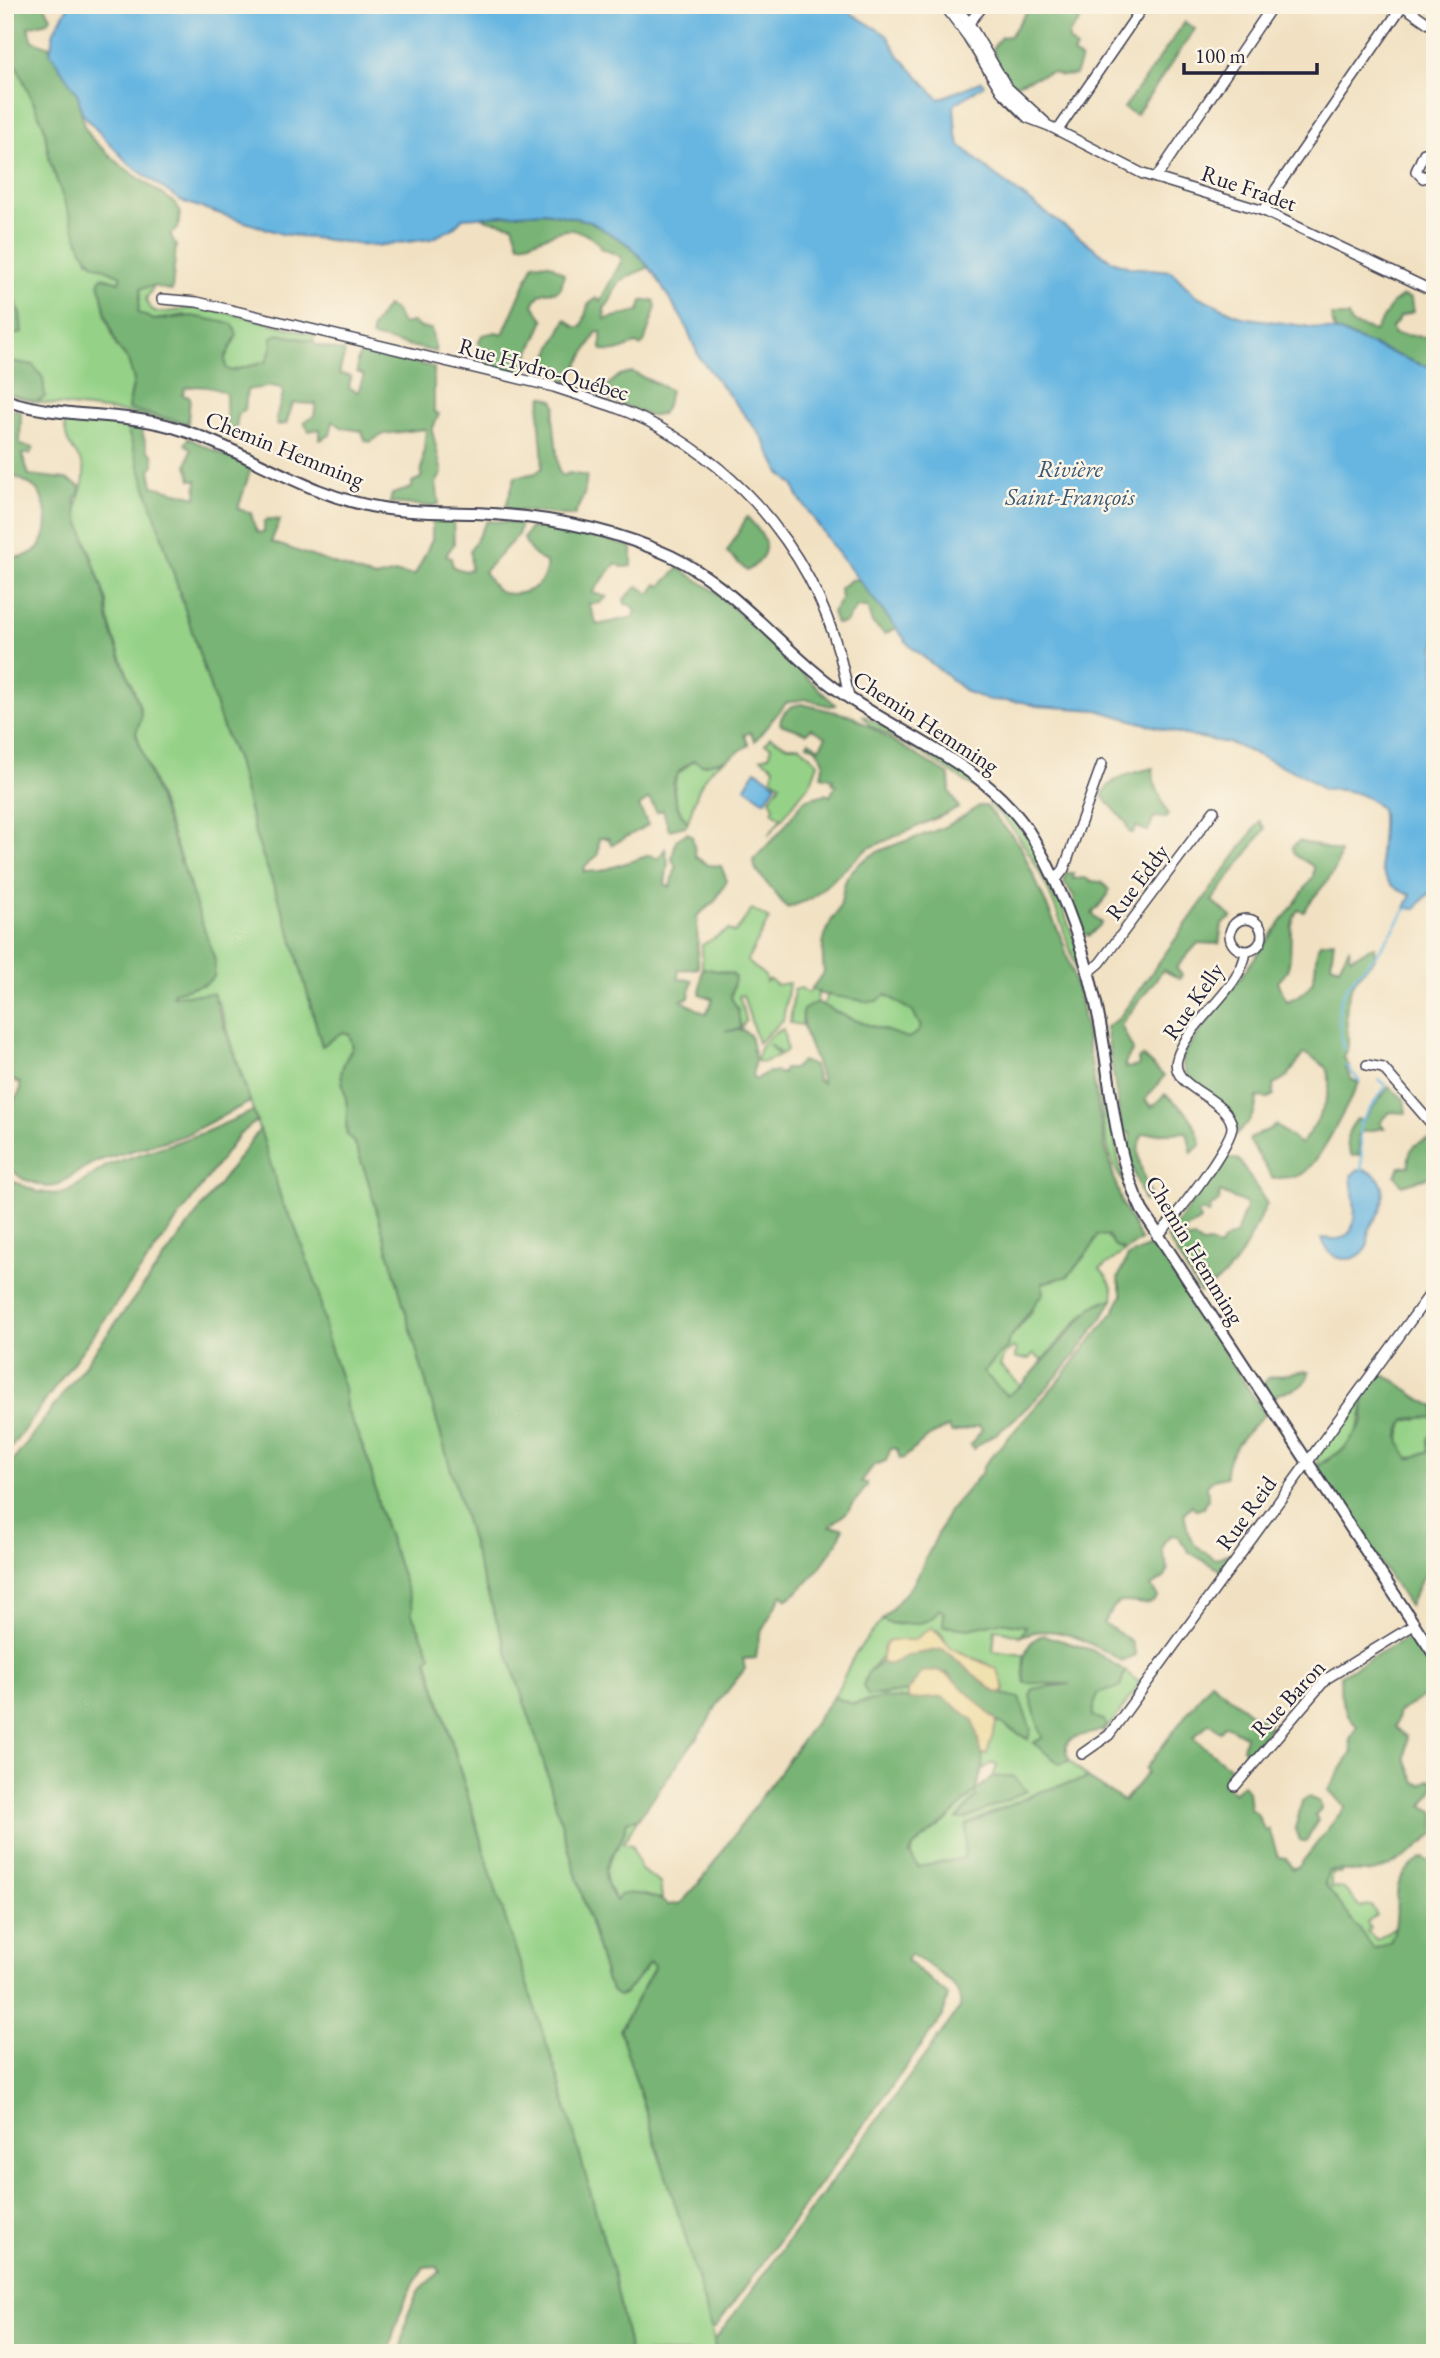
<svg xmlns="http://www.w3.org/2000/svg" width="1440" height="2358" viewBox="0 0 1440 2358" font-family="'EB Garamond',serif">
  <rect width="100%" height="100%" fill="#fcf5e5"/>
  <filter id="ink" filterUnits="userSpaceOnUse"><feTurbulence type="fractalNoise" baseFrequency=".0143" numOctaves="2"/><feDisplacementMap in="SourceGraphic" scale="14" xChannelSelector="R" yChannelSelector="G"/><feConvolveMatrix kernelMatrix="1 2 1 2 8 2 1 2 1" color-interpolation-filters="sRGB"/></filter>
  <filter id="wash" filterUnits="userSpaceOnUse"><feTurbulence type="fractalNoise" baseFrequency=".00686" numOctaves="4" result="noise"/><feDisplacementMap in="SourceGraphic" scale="28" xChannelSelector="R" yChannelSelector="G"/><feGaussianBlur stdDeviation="1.57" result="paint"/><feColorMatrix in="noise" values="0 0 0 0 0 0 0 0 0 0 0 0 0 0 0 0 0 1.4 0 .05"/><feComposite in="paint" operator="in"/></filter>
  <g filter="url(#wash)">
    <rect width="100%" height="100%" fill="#f1e1c2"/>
    <g fill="#95d287" stroke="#5c7a61" stroke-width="2">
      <path d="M5 40 44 126 50 162 88 260 122 276 119 282 102 277 99 281 106 316 117 347 128 360 134 380 128 408 188 423 187 426 131 413 36 402 45 397 33 365 10 361V342L20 312 10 290 5 294Z"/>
      <path d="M154 286 146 299C151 324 181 306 198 308 237 312 277 326 315 335L313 341 278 334 272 337V346L266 362 231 371 226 368 225 358 232 343 185 315 154 320 138 313 141 288Z"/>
      <path d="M63 419 141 428 130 427 128 431 223 728 237 761 256 837 291 934 322 1046 343 1032 349 1034 353 1047C334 1078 343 1074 347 1106 348 1115 345 1125 347 1134L355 1144 367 1177 479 1568 538 1743 607 1981 613 1992 619 1996 625 1994 650 1961 655 1967 620 2030 685 2235 715 2340 714 2353H630L614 2276 568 2115 494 1884 424 1647 411 1612 413 1608 380 1511 367 1457 346 1407 344 1388 327 1338 318 1289 293 1222 283 1205 220 1006 213 994 173 996 174 992 205 984 190 885 136 733C137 728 140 723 141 718 144 703 105 635 107 602L77 514C75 497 86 486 84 471 82 457 73 453 68 441 65 434 65 426 63 419Z"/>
      <path d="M862 715 942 758 980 784V791L922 753 870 725Z"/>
      <path d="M770 737 788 746H800L818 763 811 782 768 836 781 818 772 811 774 807 770 799 780 784 772 778 774 767 761 758 770 755 771 746 765 744Z"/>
      <path d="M727 759C700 771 696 797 688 822 676 809 671 792 677 775L694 760 702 765Z"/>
      <path d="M990 800 997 801C1054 855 1086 966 1099 1043 1108 1090 1111 1138 1125 1184 1101 1154 1102 1103 1097 1066 1086 990 1051 855 990 805Z"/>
      <path d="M752 909 769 919 747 961 765 976 766 982 769 979 777 985 789 983 783 1020 758 1043 743 995 739 996 746 1020 741 1029 731 997 735 978 733 974 702 968V945L729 930 735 933Z"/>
      <path d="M801 988 808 993 812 988 818 992 817 1002 803 1010 802 1025 790 1023 794 990Z"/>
      <path d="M828 994 870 1002 886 995 913 1012 921 1026 918 1033 908 1038 888 1034 823 1006Z"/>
      <path d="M783 1029 787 1050 781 1054 769 1044 779 1056 762 1063 757 1061C757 1044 770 1035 783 1029Z"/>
      <path d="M1102 1233 1125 1251 1100 1269C1108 1278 1115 1287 1113 1300 1089 1300 1058 1344 1042 1361L1034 1354 1029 1359 1015 1358 1016 1350 1013 1347 1004 1355 1000 1366 1021 1386 1007 1396 983 1372 1007 1347 1008 1341 1032 1311 1042 1283 1068 1276 1092 1247 1097 1235Z"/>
      <path d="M1364 1394C1363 1418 1358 1441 1336 1454 1329 1458 1322 1461 1317 1467V1458Z"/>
      <path d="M1435 1415C1435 1425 1431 1442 1429 1451L1409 1459 1398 1443 1405 1421Z"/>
      <path d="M939 1608 969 1629 1000 1622 1027 1626 1021 1636 995 1629 993 1651 1025 1655 1023 1672 1051 1685 1070 1684V1686L1041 1688 1031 1696 1043 1738 1034 1743 1060 1764 1070 1761 1088 1778 1039 1792 967 1824 964 1858 918 1868 910 1854 913 1847 948 1819 975 1792 976 1797 958 1818 965 1819 1026 1791 1013 1776 993 1777 997 1766 992 1763 982 1770V1754L987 1753 997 1721 1027 1739 1001 1694 1005 1689 986 1663 951 1648 938 1630 914 1640H896L867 1674 863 1686 878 1696 908 1691V1700L879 1699 852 1704 834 1697 855 1654 882 1620C900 1631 924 1619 939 1608Z"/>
      <path d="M1125 1671 1140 1683 1112 1723 1102 1732 1107 1727 1092 1716 1097 1693 1120 1687Z"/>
      <path d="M638 1819 623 1843 632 1845 640 1869 660 1883 662 1899 642 1895 617 1902C589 1859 620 1862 627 1821Z"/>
      <path d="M1343 1868 1342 1873H1331V1887L1343 1888 1360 1907 1371 1906 1377 1915 1367 1923 1370 1929 1367 1931 1377 1940 1398 1924 1390 1943 1373 1949 1331 1894 1325 1884 1328 1871Z"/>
    </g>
    <g fill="#78b474" stroke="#4d6b58" stroke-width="2" fill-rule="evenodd">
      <path d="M5 5H44L51 17 48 22 28 27 33 41 48 46 68 78 78 95 84 126 93 140 123 167 176 204 180 212 178 229 170 234 176 245 172 291 154 286 141 288 138 313 154 320 192 316 233 324 237 335 225 358 226 368 231 371 266 362 272 346V337L278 334 313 341 316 345 345 352 339 374 351 376 349 388 358 392 364 375 357 372V361L361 353H387L434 368V412L439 414 432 430 442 473 436 483 439 504 430 506 390 503 392 494 412 488V482L421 478 426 429 384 434 370 442 365 440 362 431 343 428 333 421 330 435 320 440V429L309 431 304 422 314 416 316 404 293 403 286 424 277 425 276 418 283 394 281 388 272 386 247 390 245 409 238 415 235 434 227 438 226 394C216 387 196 384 185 388L182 395 190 397 188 423 128 409 134 380 128 360 117 347 106 315 99 281 102 277 119 282 121 276 94 264 82 250 50 162 44 126 5 40Z"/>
      <path d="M1031 5H1072L1082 18 1069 34V41L1076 48 1073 54 1081 59 1075 75 1062 76 1051 72 1010 86 999 68 993 48 1001 37 1010 36Z"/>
      <path d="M1185 22 1195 29 1136 115 1124 108Z"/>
      <path d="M545 212 589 221 631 246 649 267C639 273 629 273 619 283 612 291 613 302 604 308L605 319 639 311 642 301 654 300 656 307 644 343 640 346 636 344C624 347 614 356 601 349V332H597L568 382 542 375 546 359 566 319 575 327H582L588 305 596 298 600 301 622 260 618 255 600 248 599 244C565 213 551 242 519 244L513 225 487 220 481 216Z"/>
      <path d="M534 263 550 264 564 274 561 288 556 292C543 290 538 294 533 305L544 320 520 374 487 365 479 357V342L482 335 496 332 503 334Z"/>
      <path d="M10 289 20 312 22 333 12 335 10 361 33 365 43 378 45 397 36 402 5 393V294Z"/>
      <path d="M1403 296 1411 299 1413 312 1401 316 1392 328 1394 334 1435 338V367L1421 365 1335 330 1331 316H1348L1351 324 1375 331 1392 304Z"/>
      <path d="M387 306 396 311 402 324 413 322 419 327 431 329 436 352 372 337V328Z"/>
      <path d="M632 372 670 390 667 405 661 414 650 416 608 399V385L620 375Z"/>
      <path d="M543 396 553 400 556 405 553 417 559 472 563 476 569 473 587 476 584 495 574 516 511 510 506 506 515 477 536 473 542 468C545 448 534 413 543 396Z"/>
      <path d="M5 408 21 411 20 445 34 448 30 454H22L29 475 66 479 80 486 79 494 75 498 77 514 107 603C105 634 144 704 141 718 140 723 137 728 136 734L215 960 214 977 205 984 174 992 173 996 213 993 250 1102 185 1135 94 1162 56 1186 47 1187 23 1179 5 1165V1116L20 1091V1083L5 1078V557C36 561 50 541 46 513 45 506 41 493 35 488 27 481 14 477 5 472Z"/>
      <path d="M130 427 141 428 148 451 153 455 154 465 150 469 153 486 196 497 197 480H191L187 465 191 449 185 444 188 438 251 468 238 509 251 513 255 528 259 533 264 532V522L268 519 280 520 271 542 375 578 395 573 415 575 432 540V518L453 519 454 544 446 555 451 558 453 567 465 571 471 569 470 551 487 521 521 523 518 535 484 572C490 578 491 586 498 590 517 601 550 587 546 562 536 558 527 549 524 538L530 528H562L632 547V566L622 567 616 563 592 593 607 597 600 603 589 604 597 625 633 617 636 612 633 606 625 604 624 599 638 586 650 594 657 584 661 586 679 568 716 592 836 705 830 706 804 699 786 703 755 741 750 732 744 735 749 745 727 759 702 765 694 760C689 764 680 769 677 775 667 789 678 812 688 822L686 826 669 830 663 810 657 812 649 799 639 806 648 825 612 845 608 838H599L598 855 585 866 584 872 601 871 650 855 658 859 665 849 668 862 665 884 670 887 676 867 672 859 676 840 687 833 692 836 696 857 708 865 721 866 727 881 715 901 697 916 698 968 679 970 678 979 692 980 689 998 681 1000 706 1014 713 999 700 994 702 968 733 974 735 978 731 997 738 1010 741 1029 725 1031 743 1030 750 1035 755 1059 752 1077 756 1080C765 1072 770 1070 782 1074L784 1069H793L802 1061 814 1066 818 1081 822 1083C817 1054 801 1041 803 1010L817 1002 848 1018 908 1038 917 1033 921 1027 913 1012 886 995 877 1001 870 1002 821 994 812 988 824 972C821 947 822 933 837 912 844 902 841 886 848 876 867 848 908 842 937 830 952 824 966 815 979 806H986L1020 845 1063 942 1081 1003 1105 1147 1122 1204 1141 1240 1125 1251 1115 1246 1108 1236 1097 1235 1092 1247 1068 1276 1042 1283 1043 1293 1008 1341 1007 1347 983 1372 1007 1396 1021 1386 1092 1307 1106 1300H1113C1085 1346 1047 1392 1005 1427 995 1436 984 1439 974 1449L970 1445 982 1430 979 1426 952 1433 948 1427 929 1436 904 1458 900 1459 897 1449 891 1448 886 1461 874 1465 861 1482 867 1483V1486L846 1513 830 1526 843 1528C837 1548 805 1590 787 1599L782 1594 759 1636 756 1658 743 1659 745 1669 720 1700 707 1723 638 1819 627 1821C620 1861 589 1860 616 1901L620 1895C632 1891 659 1896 668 1905L681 1903 701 1881 833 1697 853 1704 879 1699 943 1697 973 1720 981 1746 983 1767 975 1791 993 1777 1013 1776 1027 1791 965 1819H957L976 1797 974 1792 948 1819 913 1847 910 1854 918 1867 964 1858 967 1825 1039 1792 1088 1778 1124 1801 1148 1772 1145 1769 1211 1682 1252 1715 1269 1722V1728L1248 1756 1242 1748 1245 1736 1225 1725 1220 1732 1209 1723 1193 1738 1233 1770 1223 1783 1234 1793 1243 1784 1248 1791 1250 1809 1257 1814 1265 1831 1269 1829 1278 1857 1286 1858 1292 1869 1299 1866 1345 1807 1328 1790 1352 1752 1350 1739 1357 1727C1343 1710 1338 1697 1341 1675L1412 1635 1435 1668V1690L1399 1712 1395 1727 1407 1737 1405 1759 1415 1782 1422 1785 1430 1779 1435 1785 1423 1806 1435 1812V1833C1420 1847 1389 1872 1367 1872 1353 1873 1343 1868 1328 1871L1325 1884 1374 1949 1390 1943C1407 1905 1380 1883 1423 1858L1435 1865V2353H714L715 2340 960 2008C964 1982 930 1968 911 1954L906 1960 948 1995 943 2016 715 2328H711L685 2235 620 2030 655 1966 650 1962 625 1994 619 1996 613 1992 607 1981 538 1743 479 1568 367 1177 355 1144 347 1135C345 1125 348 1115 347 1106 343 1074 334 1078 353 1047L349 1034 343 1032 322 1046 291 934 256 837 237 761 223 728 128 431Z"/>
      <path d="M747 517C767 537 775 553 747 571L727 552Z"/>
      <path d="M860 579 898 627 885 634 872 623 867 607H857L845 623 836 624 832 612 841 600 840 588 851 580Z"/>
      <path d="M802 704 852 716 949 775 950 792 959 808 867 849 811 899 787 908 756 870 753 860 780 832 804 800 825 794 830 796 836 785 832 783 833 779 821 776 824 761 816 749 807 744 809 741 819 748 826 737 811 728 807 733 780 724C781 712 791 705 802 704Z"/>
      <path d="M1153 768 1154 781 1168 815 1166 818 1154 817 1148 831 1136 827 1133 833 1129 832 1126 822 1102 796C1110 776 1133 773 1153 768Z"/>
      <path d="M1260 821 1265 829 1212 901 1232 917 1222 925 1219 944 1198 943 1176 968 1182 975 1180 979 1163 970 1121 1025 1133 1050 1125 1063 1126 1068 1139 1066 1138 1059 1142 1056 1164 1076 1145 1100 1152 1107 1165 1094C1187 1112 1193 1115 1201 1144L1192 1153 1187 1132 1143 1134C1131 1152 1146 1180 1151 1199L1144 1201 1125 1146 1130 1144V1133L1122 1131 1106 1027 1119 1018Z"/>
      <path d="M1299 841 1340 852C1337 879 1316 889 1304 912L1298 910C1282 934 1301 965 1277 982L1287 1001C1328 986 1309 962 1320 943L1334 941 1331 964 1339 967 1349 948 1351 958 1374 946 1375 959C1352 978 1344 996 1347 1026 1348 1039 1350 1047 1344 1058L1349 1066 1346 1068 1351 1079 1359 1083C1347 1104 1319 1166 1300 1175 1292 1178 1281 1177 1273 1179L1249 1140C1256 1131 1267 1134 1275 1125L1301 1144C1315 1126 1336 1094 1327 1070 1324 1062 1310 1058 1304 1053L1288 1076 1273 1085 1274 1095 1268 1098 1257 1097C1257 1113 1248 1124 1237 1134 1237 1093 1170 1087 1185 1052 1228 992 1272 937 1313 877L1314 867 1295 855 1292 847Z"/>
      <path d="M1066 873H1074L1073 879 1085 878 1090 881 1102 882 1109 890 1108 895 1092 914 1102 923 1089 936 1079 930 1074 915V896L1064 883Z"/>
      <path d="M1389 1087 1404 1099 1406 1113 1390 1112 1380 1123 1384 1128 1361 1132 1358 1136 1360 1155 1352 1156C1343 1141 1347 1131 1357 1119L1362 1121Z"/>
      <path d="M253 1111 257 1121 239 1135 5 1456V1178L38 1192 55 1194 69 1191 108 1165 203 1133Z"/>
      <path d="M260 1129 283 1205 293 1222 318 1289 327 1338 344 1388 346 1407 369 1462 380 1511 413 1608 411 1612 431 1655 427 1660 494 1884 559 2081 614 2276 630 2353H400L408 2314 418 2292 440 2272 437 2266 424 2267C406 2294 395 2321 389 2353H5V1472Z"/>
      <path d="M1429 1139 1435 1153 1431 1176 1402 1185 1395 1175 1400 1167 1409 1166C1407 1150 1414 1143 1429 1139Z"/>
      <path d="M1225 1157 1239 1160 1267 1204C1247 1241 1241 1271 1200 1293L1167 1237ZM1220 1192 1247 1204 1236 1234 1224 1240 1219 1248 1210 1243 1202 1244 1194 1238 1185 1240V1230L1200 1220 1198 1213 1204 1210 1207 1214 1210 1213V1207L1219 1201Z"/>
      <path d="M1154 1244 1265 1414C1249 1430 1224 1452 1226 1477L1213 1480 1207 1486 1208 1499 1204 1508 1195 1509 1192 1505 1184 1513C1190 1542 1189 1542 1215 1559L1227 1554 1233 1558 1223 1572 1189 1552 1178 1536 1171 1535C1149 1552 1176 1562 1165 1577 1162 1580 1155 1583 1151 1586L1158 1597C1146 1611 1133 1598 1117 1603L1103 1623 1131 1641 1136 1655 1122 1661C1092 1644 1056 1621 1021 1636L1026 1626 1000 1622 969 1629 943 1626 944 1613 939 1609C937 1612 935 1615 932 1618 924 1625 891 1626 882 1620L914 1583 949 1511 981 1474 984 1465 1062 1377 1114 1311 1122 1296 1118 1278 1128 1256Z"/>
      <path d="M1305 1371 1309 1372C1307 1388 1291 1391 1277 1394L1275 1398 1270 1397 1264 1383 1268 1378Z"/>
      <path d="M1378 1374C1400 1378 1413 1400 1435 1406L1434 1417 1407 1419C1394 1436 1399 1443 1409 1459L1429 1451 1428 1439 1435 1431V1566L1422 1578 1409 1606 1317 1467 1344 1449 1357 1431 1363 1421 1364 1394Z"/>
      <path d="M1043 1635 1092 1650 1125 1671 1120 1687 1097 1694 1092 1716 1104 1720 1107 1727C1094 1739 1053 1729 1070 1761L1060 1764 1033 1743 1042 1738 1030 1696 1033 1689 1070 1684 1025 1683C1021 1664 1023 1642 1043 1635Z"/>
      <path d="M943 1649 995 1692 1019 1698 1031 1729 1028 1739 997 1721 972 1700 947 1673 922 1672 908 1691 868 1696 863 1686 867 1674 881 1662 889 1665 909 1655Z"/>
      <path d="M1308 1797 1320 1802 1321 1809 1315 1815 1318 1820 1306 1842 1300 1840 1295 1830 1302 1801Z"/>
    </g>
    <g fill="#eeda9e" stroke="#887e6c" stroke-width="2">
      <path d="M932 1627 951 1648 997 1669 1005 1690 1001 1694 995 1692 943 1649 909 1655 889 1665 881 1662 884 1646 889 1640H914Z"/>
      <path d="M937 1670C956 1677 979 1706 997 1721L987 1754H982L973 1720 943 1697 908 1700V1691L922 1672Z"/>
    </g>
    <g fill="#66b6e1" stroke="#446c8e" stroke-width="2">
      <path d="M69 5H837L887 35 899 56 939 99 982 81 984 85 954 105 956 134 960 145 993 174 1112 261 1129 267 1171 271 1195 295 1242 317 1337 331 1421 365 1435 367V898L1428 894 1415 909 1405 908 1411 895C1362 880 1388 837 1381 809 1366 792 1343 788 1323 790L1305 776 1232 744 1181 734 1097 710 1036 706 1023 702 989 700 967 692 910 646 834 548 797 495 794 486 780 473 762 437 699 357 684 322 653 272 631 246 589 221 545 212 463 218 452 229 431 239 375 246 282 234 181 201 129 164 96 129 82 113 78 95 50 52 54 31Z"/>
      <path d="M756 770 776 784 765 801 745 787Z"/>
      <path d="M1357 1170C1380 1169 1388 1188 1381 1208 1379 1216 1372 1221 1370 1228 1367 1235 1370 1242 1366 1250 1349 1266 1329 1260 1322 1238 1328 1238 1338 1241 1344 1237 1362 1228 1352 1191 1351 1176Z"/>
    </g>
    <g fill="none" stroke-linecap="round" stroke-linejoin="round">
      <g stroke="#66b6e1" stroke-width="2.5">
        <path d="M1343 1049C1334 997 1338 994 1373 958 1386 944 1396 924 1407 908"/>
        <path d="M1347 1066 1359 1081"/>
        <path d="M1362 1173 1360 1123 1386 1086 1379 1080"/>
      </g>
    </g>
  </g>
  <g filter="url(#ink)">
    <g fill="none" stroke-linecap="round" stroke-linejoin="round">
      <g stroke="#413f4f" stroke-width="12">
        <g id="minor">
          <path d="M944 5 968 37 1001 91 1028 118 1049 126 1143 174 1264 211 1435 292"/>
          <path d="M954 5 969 23 1007 87 1045 122"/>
          <path d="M1402 5 1435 28"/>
          <path d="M967 25 984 5"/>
          <path d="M1058 130 1144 5"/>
          <path d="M1435 159 1431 153H1424L1416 171 1423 178 1435 170"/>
          <path d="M1156 178 1273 5"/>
          <path d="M1264 211 1276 189 1403 5"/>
          <path d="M162 299 197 302 554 387C590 399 626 409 659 427 763 486 830 581 849 698"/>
          <path d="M1055 881 1064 869 1102 764"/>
          <circle cx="1246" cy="935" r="16"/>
          <path d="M1088 973 1100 963 1214 811"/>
          <path d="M1367 1065 1383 1068 1435 1128"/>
          <path d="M1157 1236C1171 1224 1234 1142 1232 1126 1228 1097 1169 1088 1177 1059 1187 1022 1242 989 1246 951"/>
          <path d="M1082 1754 1109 1735 1435 1287"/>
          <path d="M1235 1786 1326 1679 1414 1625"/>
        </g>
      </g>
      <g stroke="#413f4f" stroke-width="14">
        <path id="tertiary" d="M5 400C60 419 118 411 173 427 245 449 307 497 382 508 413 513 444 512 475 513 543 516 609 527 671 556 740 589 787 658 852 700 916 742 994 771 1034 840 1067 896 1090 966 1101 1029 1112 1090 1114 1154 1142 1210L1435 1656"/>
      </g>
      <use href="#minor" stroke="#fff" stroke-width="9"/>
      <use href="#tertiary" stroke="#fff" stroke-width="10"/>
    </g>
  </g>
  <g text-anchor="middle" stroke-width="5" stroke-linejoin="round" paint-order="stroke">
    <g font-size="23" fill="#22223b" stroke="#fcf5e5">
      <text transform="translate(1249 188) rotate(19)" y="8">Rue Fradet</text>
      <text transform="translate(544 369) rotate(16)" y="8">Rue Hydro-Québec</text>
      <text transform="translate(285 449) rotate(22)" y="8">Chemin Hemming</text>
      <text transform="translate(926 722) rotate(33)" y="8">Chemin Hemming</text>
      <text transform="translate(1137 882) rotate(-53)" y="8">Rue Eddy</text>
      <text transform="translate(1193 1001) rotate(-55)" y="8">Rue Kelly</text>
      <text transform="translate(1195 1250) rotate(59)" y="8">Chemin Hemming</text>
      <text transform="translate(1246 1513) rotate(-54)" y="8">Rue Reid</text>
      <text transform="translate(1288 1698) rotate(-47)" y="8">Rue Baron</text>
    </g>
    <g font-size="24" font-style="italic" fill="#3a5675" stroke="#fcf5e5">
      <text x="1070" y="477">Rivière<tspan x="1070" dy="28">Saint-François</tspan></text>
    </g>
  </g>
  <rect width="1440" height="2358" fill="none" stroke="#fcf5e5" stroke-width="28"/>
  <path d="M1184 63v10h133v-10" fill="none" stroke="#22223b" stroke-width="3.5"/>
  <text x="1195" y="63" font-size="21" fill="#22223b" stroke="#fcf5e5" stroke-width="5" paint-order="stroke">100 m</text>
</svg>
